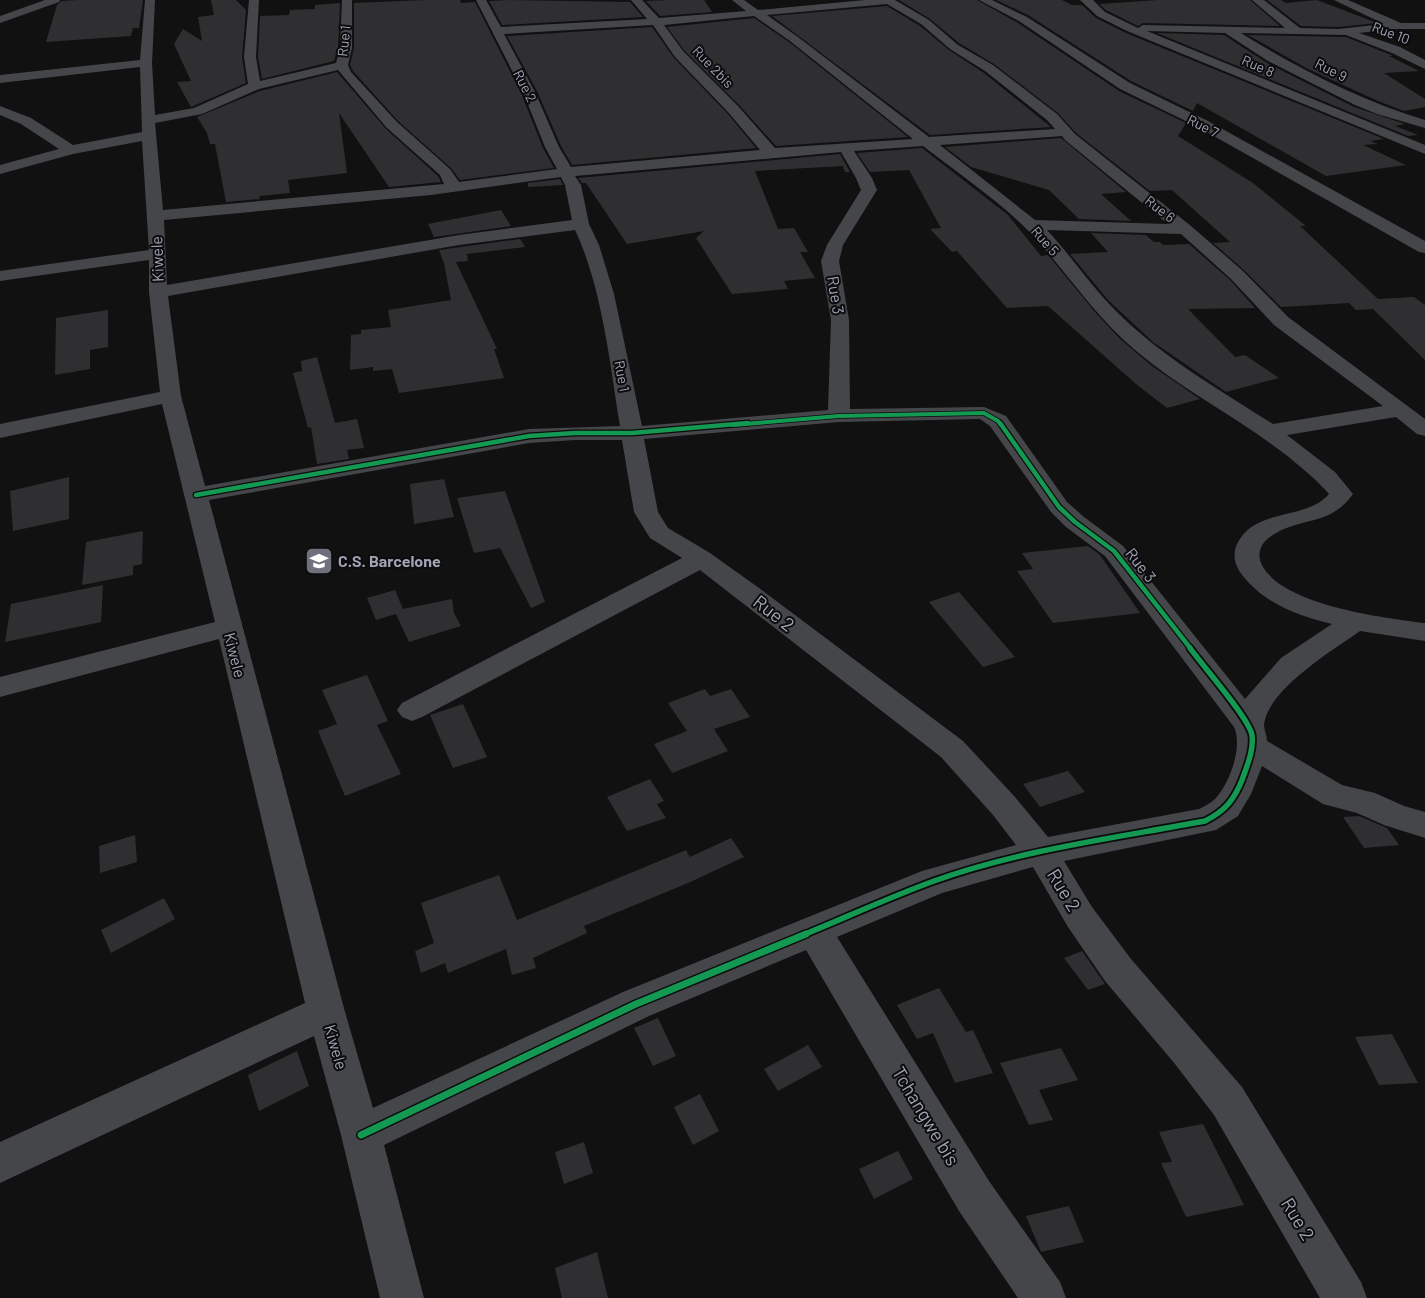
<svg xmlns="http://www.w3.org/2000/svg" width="1425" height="1298" viewBox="0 0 1425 1298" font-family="Barlow,sans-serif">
  <rect width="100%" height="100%" fill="#111"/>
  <g fill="#2f2f31">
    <path d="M78 0H143L139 28H133L131 36 46 42 57 5 61 1Z"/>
    <path d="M211 0H236L246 10 242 57 246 83 191 107 177 82 191 81 174 44 183 29 202 41 198 17 214 15Z"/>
    <path d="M425 0H460L461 3 475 2 521 93 543 148 554 168 460 180 451 168 398 121 353 71 350 65 354 48V3Z"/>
    <path d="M509 0 630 2 643 17 502 25 489 1Z"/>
    <path d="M669 0H704L712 12 660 16 646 1Z"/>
    <path d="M899 0H977L1018 23 1119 91 1186 123 1178 136 1253 183 1306 226H1300L1378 299 1414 297 1425 305V360L1373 309 1356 310 1349 303 1281 307 1244 270 1213 243 1230 242 1172 190 1150 191 1076 133 1058 113 994 64 959 43 930 19Z"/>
    <path d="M996 0H1062L1072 5H1082L1096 18 1126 33 1384 139 1370 141 1378 144 1363 145 1406 165 1326 176 1197 103 1193 111 1131 81 1028 15Z"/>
    <path d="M1158 0H1250L1280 26 1143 23 1138 26 1106 10 1099 4Z"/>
    <path d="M1267 0H1281L1286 3 1317 0 1377 23 1338 27 1301 26Z"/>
    <path d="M340 3 338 48 334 61 262 79 258 57 260 16 289 15 290 10 315 9V5Z"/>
    <path d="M887 6 920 26 949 50 984 73 1051 127 930 135 772 16Z"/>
    <path d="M754 18 789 42 908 137 776 146 739 105 684 50 667 27Z"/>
    <path d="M652 27 674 58 727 113 756 148 572 165 561 146 537 91 507 36Z"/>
    <path d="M1157 33 1224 35 1267 63 1354 107 1405 124 1395 126 1418 135 1408 136Z"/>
    <path d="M1248 35 1346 37 1391 55 1393 56H1389L1419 71 1384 73 1425 99V107L1404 111 1378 101 1308 69Z"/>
    <path d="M337 72 386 129 438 176 441 182 389 187 339 113 347 173 288 180 290 193 259 196 260 199 226 202 215 144H210L207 133 197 117 260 91Z"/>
    <path d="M1061 138 1126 192 1101 194 1131 221 1079 219 1049 190 971 167 945 147Z"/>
    <path d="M922 148 1008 215 1041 256 1048 255 1095 312 1120 339 1152 366 1200 399 1167 408 1136 384 1048 306 1007 308 957 251 952 252 930 229 941 228 909 170 870 172 857 153Z"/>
    <path d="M840 154 850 172H845L843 166 755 171 778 229 794 228 808 252H800L815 278 784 281 788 289 732 294 696 238 704 231 627 244 586 183H582L578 178Z"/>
    <path d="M560 179 563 185 528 187V183Z"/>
    <path d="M501 210 511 226 434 237 428 224Z"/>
    <path d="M1091 233 1146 235 1154 242H1160L1163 245 1189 244 1230 280 1255 308 1188 309 1235 357 1245 355 1279 378 1226 392 1153 342 1108 300 1070 254 1108 252Z"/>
    <path d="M520 239 525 247 467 254 468 261 456 262 497 349H494L504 378 399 393 392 369 373 371V367L350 370 351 335 361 334V330L391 327 388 310 451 300 444 263 439 250Z"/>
    <path d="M108 310V347L90 350V369L55 375 56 318Z"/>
    <path d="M317 357 335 423 357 419 364 448 347 450 349 459 317 464 311 427 308 428 293 373 302 371 301 361Z"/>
    <path d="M69 477V519L13 531 10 491Z"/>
    <path d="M444 479 454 517 414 524 410 484Z"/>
    <path d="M505 491 545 602 531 608 500 548 474 553 457 498Z"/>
    <path d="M143 531 142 564 133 566V575L82 585 86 542Z"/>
    <path d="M1088 546 1100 555 1140 613 1053 623 1017 571 1033 569 1022 553Z"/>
    <path d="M103 585 101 622 5 642 11 604Z"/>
    <path d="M395 590 403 609 452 599 454 613 461 626 409 642 396 614 376 620 367 598Z"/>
    <path d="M959 592 1015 657 983 667 929 602Z"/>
    <path d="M367 675 388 721 377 725 401 774 345 796 318 731 337 724 322 690Z"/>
    <path d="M705 689 710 696 731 689 750 717 714 729 728 751 672 773 654 744 687 731 668 703Z"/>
    <path d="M463 704 487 757 453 768 430 715Z"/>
    <path d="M1068 771 1085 792 1040 807 1023 784Z"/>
    <path d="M650 779 664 801 657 804 666 818 627 831 607 797Z"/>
    <path d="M1359 816 1387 828 1399 845 1364 848 1343 817Z"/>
    <path d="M135 835 137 862 100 873 99 846Z"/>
    <path d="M731 838 744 857 688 883 584 926 587 933 533 958 536 968 512 975 506 949 448 973 445 963 421 973 415 951 434 943 421 903 499 875 517 920 686 850 690 857Z"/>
    <path d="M164 898 175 919 111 953 101 930Z"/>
    <path d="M1082 951 1105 984 1088 990 1064 958Z"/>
    <path d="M939 988 966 1032 973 1030 993 1073 955 1083 933 1033 917 1039 897 1005Z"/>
    <path d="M658 1018 676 1056 653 1066 634 1028Z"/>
    <path d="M1392 1034 1418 1083 1379 1085 1355 1037Z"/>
    <path d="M808 1045 822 1067 778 1091 764 1069Z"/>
    <path d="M1061 1048 1078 1080 1039 1090 1053 1120 1029 1125 1000 1063Z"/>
    <path d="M297 1051 309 1086 259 1111 248 1075Z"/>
    <path d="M700 1094 719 1131 693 1145 674 1107Z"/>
    <path d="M1203 1124 1244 1205 1186 1217 1161 1163 1172 1162 1159 1132Z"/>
    <path d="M584 1142 593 1173 564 1184 555 1152Z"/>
    <path d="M898 1151 913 1179 874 1199 859 1169Z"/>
    <path d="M1069 1206 1084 1242 1041 1252 1026 1216Z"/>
    <path d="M597 1252 608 1298H562L555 1268Z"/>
  </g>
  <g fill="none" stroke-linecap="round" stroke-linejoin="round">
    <g fill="#45464a" fill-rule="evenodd">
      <path d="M45 0H60L59 2 0 23V16Z"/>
      <path d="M145 0H155L152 63 155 115 194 108 248 84 244 57 249 0H259L256 57 260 81 336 63 340 48 342 0H352V48L348 65 351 72 397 122 450 169 459 182 557 169 545 147 523 92 476 0H486L501 27 647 19 631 0H642L659 18 746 11 732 0H744L758 10 865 0H895L929 20 958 45 993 65 1057 114 1075 134 1191 226 1243 271 1288 317 1425 419V436L1417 434 1396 417 1287 435 1335 472 1353 494C1330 527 1299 516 1270 537 1261 543 1257 553 1261 563 1279 605 1385 618 1425 623V641L1360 631C1333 650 1267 690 1264 725 1264 730 1267 736 1267 741L1342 785 1375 793 1404 806 1425 812V838L1384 825 1357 813 1323 804 1262 766 1251 794 1238 816 1216 830 1064 861 1092 907 1131 959 1242 1087 1361 1282 1367 1298H1320L1214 1115 1175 1064 1105 981 1068 927 1033 867 942 893 837 937 989 1181 1060 1282 1066 1298H1018L959 1211 806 950 649 1016 384 1145 424 1298H380L341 1135 314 1036 0 1183V1142L305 1003 219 639 0 697V677L215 622 162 404 0 438V424L160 392 149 292V260L0 281V271L149 250 142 141 73 154 0 174V165L59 149 21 124 0 115V106L31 118 73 145 142 132 140 67 0 83V75L140 60ZM887 4 921 24 950 49 985 71 1047 120 1055 129 929 137 798 37 767 15ZM754 16 790 41 913 139 775 148 738 106 683 51 664 25ZM653 25 675 57 728 112 760 150 571 167 559 147 535 92 504 34ZM338 70 387 128 440 175 444 184 163 210 155 123 202 114 259 89ZM1062 136 1065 140 1168 224 1035 220 940 145ZM923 146C959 174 1008 207 1037 240 1070 277 1097 318 1135 350 1183 391 1241 419 1290 458 1304 470 1317 480 1329 494 1306 521 1255 507 1237 544 1232 556 1235 566 1243 576 1265 604 1299 616 1332 624L1281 658 1245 699 1123 546 1084 517 1067 502 1006 416 984 407 850 409 849 320 839 261 843 245 877 190 872 178 854 151ZM841 152 856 178 861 190 827 245 821 261 831 320 828 410 642 426 614 294 599 245 589 224 581 185 575 176ZM561 177 565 185 572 220 459 235 167 285 164 220 431 195ZM575 230C602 287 610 364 620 426L529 429 205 486 181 396 168 296 459 245ZM1047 230 1181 234 1231 279 1274 325 1383 406 1273 424C1218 389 1162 357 1116 311 1091 286 1071 256 1047 230ZM980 419 990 426 1051 512 1066 527 1105 556 1234 727C1243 747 1230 782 1216 798 1211 803 1205 806 1199 809L1048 837 1015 797 963 741 759 588 710 553 668 528 658 512 644 439 839 422ZM575 440H622L634 512 650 538 682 558 402 703 397 710 402 717 412 721 422 717 700 570 941 757 993 815 1016 845 922 871 623 992 373 1108 345 1012 209 500 529 443Z"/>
      <path d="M979 0H992L1027 17 1130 83 1208 121 1425 241V253L1419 252 1198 127 1120 89 1019 21Z"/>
      <path d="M1080 0H1093L1105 12 1138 28 1143 25 1285 28 1252 0H1264L1300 28 1338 29 1384 24 1334 0H1348L1401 23H1425V29H1393L1359 33 1400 47 1425 60V69L1392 53 1346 35 1241 33C1299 69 1360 100 1425 120V128L1377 114 1355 105 1268 61 1225 33 1147 31 1425 145V154L1127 31 1097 16Z"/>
    </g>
    <g stroke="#0c0b0d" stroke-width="5.5">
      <path id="cycleway-far3" d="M733 425 839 416 984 413 998 421 1001 425"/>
    </g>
    <g stroke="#0c0b0d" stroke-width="7">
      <g id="cycleway-far2">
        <path d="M1000 423 1059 507 1075 522 1114 551 1191 649"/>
        <path d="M196 495 529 436 575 433H632L748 423"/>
      </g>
    </g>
    <g stroke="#0c0b0d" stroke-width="9">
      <path id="cycleway-far1" d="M803 935C847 917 890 897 934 881 1020 850 1115 838 1205 821 1225 811 1234 800 1242 780 1247 766 1254 750 1252 735 1249 718 1202 665 1190 648"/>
    </g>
    <g stroke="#0c0b0d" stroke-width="10">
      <path id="cycleway" d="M361 1135 636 1004 806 934"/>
    </g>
    <use href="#cycleway-far3" stroke="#139951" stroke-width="4"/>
    <use href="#cycleway-far2" stroke="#139951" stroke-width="4.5"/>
    <use href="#cycleway-far1" stroke="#139951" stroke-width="5.5"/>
    <use href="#cycleway" stroke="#139951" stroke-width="7"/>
  </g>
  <defs>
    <g id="school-square" transform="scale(1.4375)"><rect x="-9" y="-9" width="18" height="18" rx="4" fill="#6e717b" stroke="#0c0b0d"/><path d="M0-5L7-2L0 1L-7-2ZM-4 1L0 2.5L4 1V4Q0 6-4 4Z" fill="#fff"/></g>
  </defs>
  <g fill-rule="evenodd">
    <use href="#school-square" x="319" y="561"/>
  </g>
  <g text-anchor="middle" stroke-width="4" stroke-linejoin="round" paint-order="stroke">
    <g font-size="14" fill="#a0a4b4" stroke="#0c0b0d">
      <text transform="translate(1391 33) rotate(21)" y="5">Rue 10</text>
      <text transform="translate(344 41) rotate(-84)" y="5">Rue 1</text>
      <text transform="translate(1258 66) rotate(24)" y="5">Rue 8</text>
      <text transform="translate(713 67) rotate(46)" y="5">Rue 2bis</text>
      <text transform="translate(1331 70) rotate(27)" y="5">Rue 9</text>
      <text transform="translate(525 86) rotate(63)" y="5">Rue 2</text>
      <text transform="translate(1203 126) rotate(27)" y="5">Rue 7</text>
      <text transform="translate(1160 209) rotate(38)" y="5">Rue 6</text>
      <text transform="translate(1045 241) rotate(49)" y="5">Rue 5</text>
      <text transform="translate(622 376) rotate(80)" y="5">Rue 1</text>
    </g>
    <g font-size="16" fill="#a0a4b4" stroke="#0c0b0d">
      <text transform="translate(157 259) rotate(-92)" y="6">Kiwele</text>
      <text transform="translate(836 295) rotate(81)" y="6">Rue 3</text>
      <text transform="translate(1141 565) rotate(52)" y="6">Rue 3</text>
      <text transform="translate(235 655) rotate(76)" y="6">Kiwele</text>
      <text transform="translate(336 1047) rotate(74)" y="6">Kiwele</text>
    </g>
    <g font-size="16" font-weight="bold" fill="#a0a4b4" stroke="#0c0b0d" text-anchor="start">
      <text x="338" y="567">C.S. Barcelone</text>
    </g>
    <g font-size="19" fill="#a0a4b4" stroke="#0c0b0d">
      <text transform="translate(774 613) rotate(38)" y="7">Rue 2</text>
      <text transform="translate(1064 890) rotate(59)" y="7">Rue 2</text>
      <text transform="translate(926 1116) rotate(59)" y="7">Tchangwe bis</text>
      <text transform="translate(1298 1219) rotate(59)" y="7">Rue 2</text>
    </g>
  </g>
</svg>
